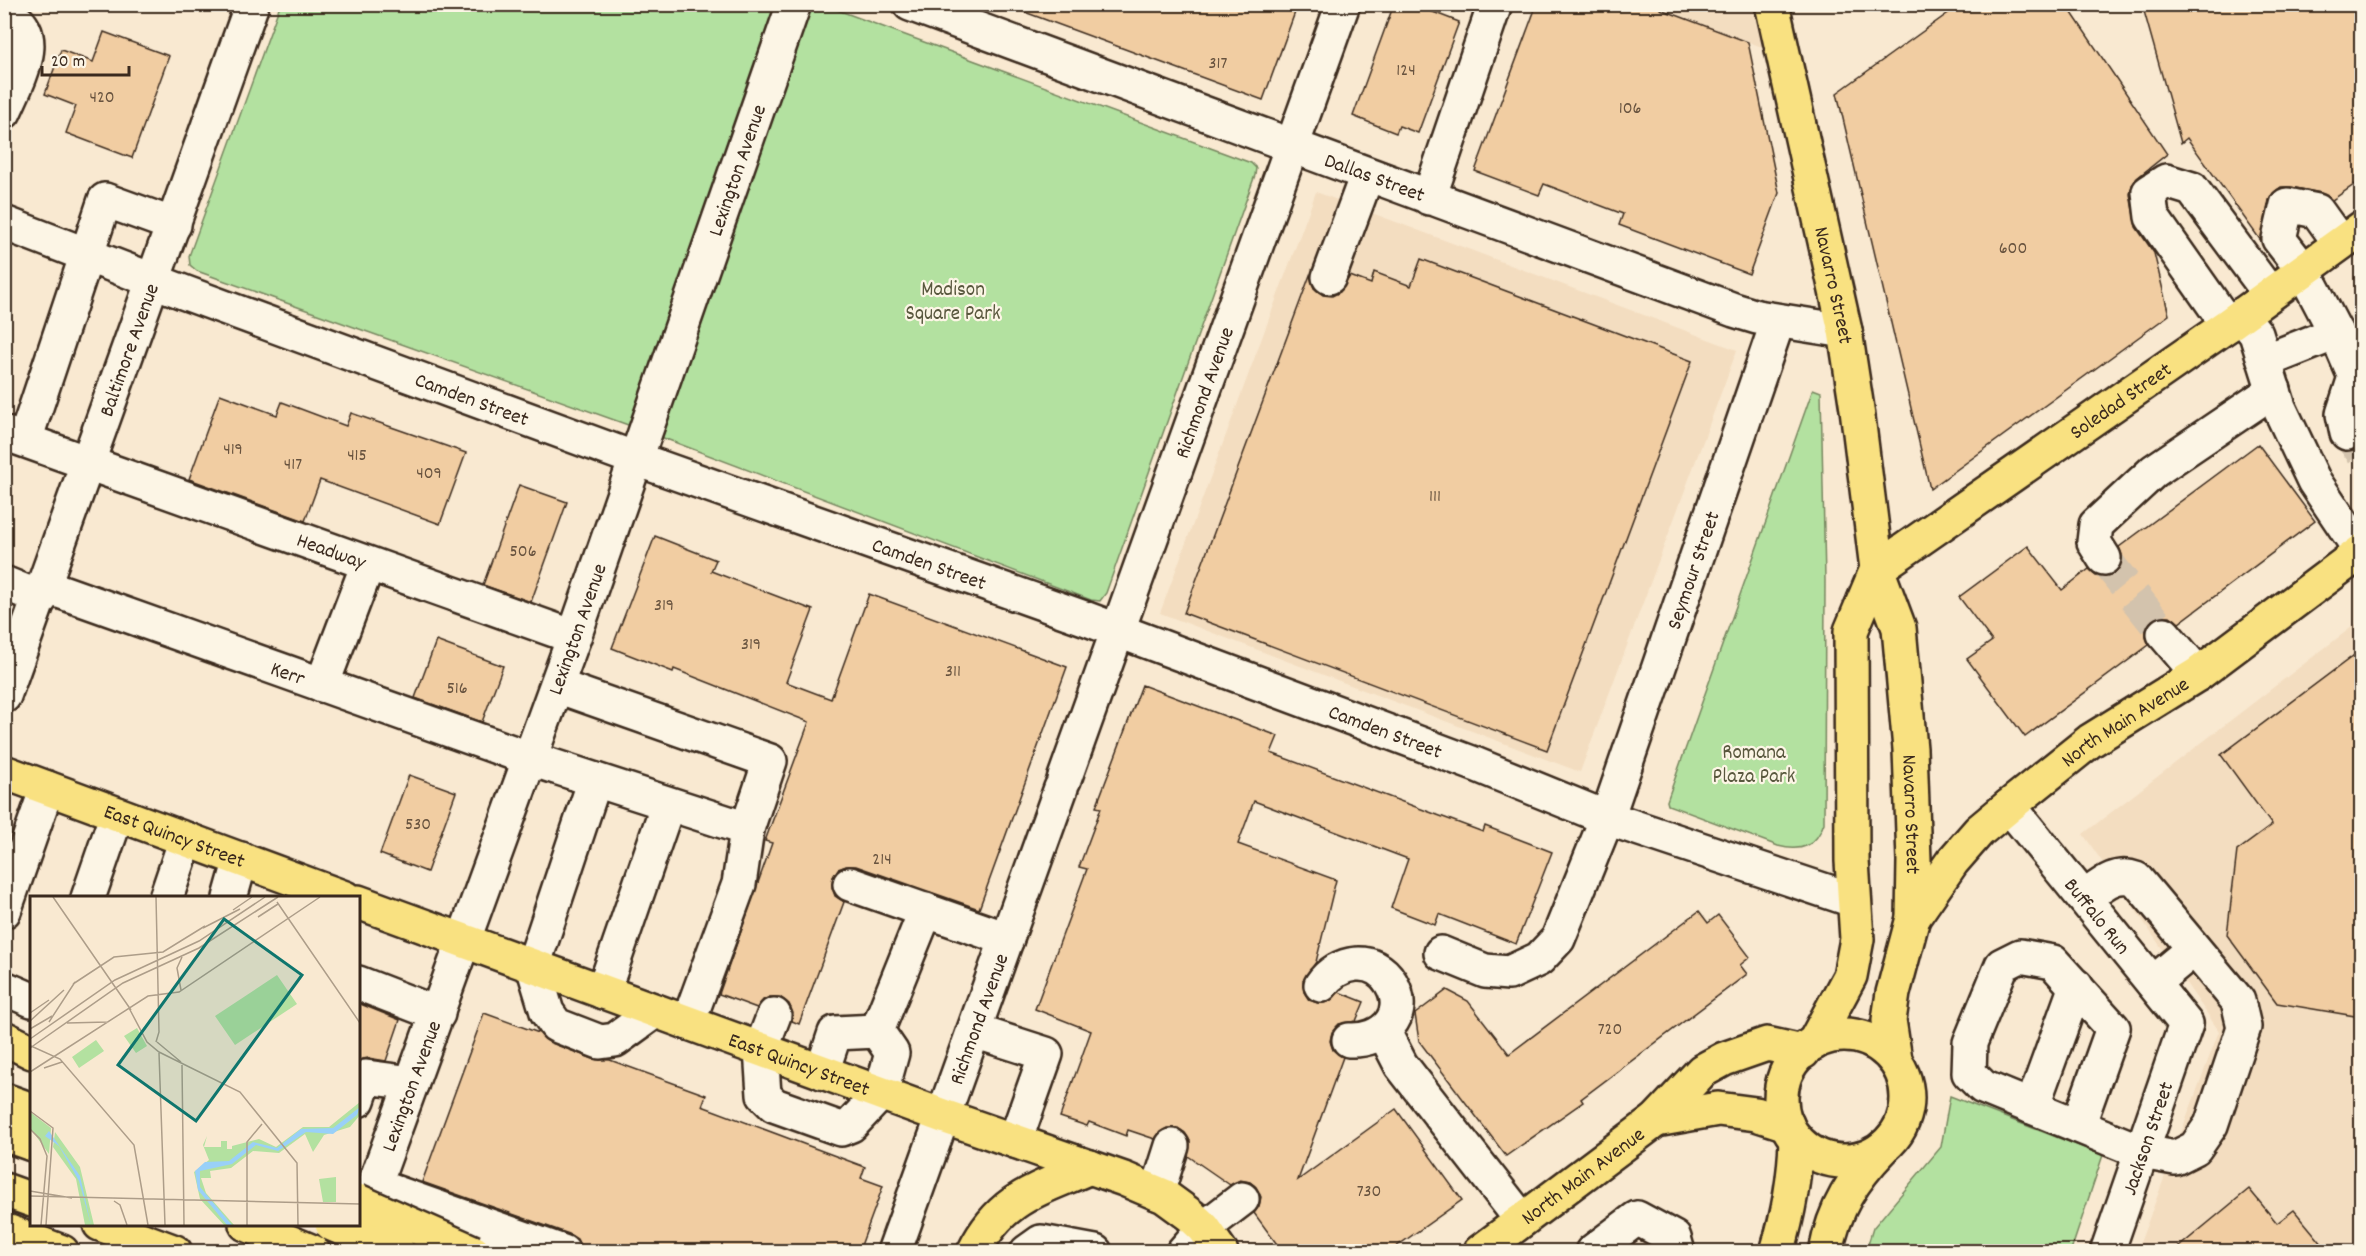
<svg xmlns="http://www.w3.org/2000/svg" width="2366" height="1256" viewBox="0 0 2366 1256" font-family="Dekko,sans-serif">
  <rect width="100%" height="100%" fill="#f9e9d1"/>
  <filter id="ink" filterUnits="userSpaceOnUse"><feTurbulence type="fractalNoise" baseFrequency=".0167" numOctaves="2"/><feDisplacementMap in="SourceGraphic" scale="12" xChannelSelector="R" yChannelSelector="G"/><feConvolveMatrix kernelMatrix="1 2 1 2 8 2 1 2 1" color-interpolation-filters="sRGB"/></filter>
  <g filter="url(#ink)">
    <g fill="#f3ddc0">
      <path d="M1646 5H1755L1765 48Z"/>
      <path d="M1316 192 1737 350 1580 772 1160 613Z"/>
      <path d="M2361 620V1251H2137L2219 1031 2083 834Z"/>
    </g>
    <g fill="#b3e1a0" stroke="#77865f" stroke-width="1.5">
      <path d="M280 5H824L1251 163 1256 168 1255 175 1106 593 1100 601 1091 600 645 431 197 271 190 265 189 256Z"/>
      <path d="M1813 389 1821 392 1825 580 1824 823C1816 847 1801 852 1778 846L1668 805 1667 801Z"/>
      <path d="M1950 1096 2103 1155 2071 1251H1866L1873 1228 1941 1147Z"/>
    </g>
    <g fill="#f1cda2" stroke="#3b2a1e" stroke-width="1.5">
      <path d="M1012 4H1298L1263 100 1011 7Z"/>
      <path d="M1394 4H1412L1459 22 1418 133 1399 126 1396 133 1353 116Z"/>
      <path d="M1537 4H1661L1660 9 1748 42 1779 193 1749 274 1619 225 1623 214 1544 184 1539 195 1475 171Z"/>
      <path d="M1961 4H2066L2167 154 2137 178 2132 185 2130 194 2136 227 2154 253 2169 315 1930 489 1837 93Z"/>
      <path d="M2142 4H2361V180L2332 200 2321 193 2291 187H2281L2273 193 2269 200 2261 241 2187 138 2181 143Z"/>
      <path d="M104 32 169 56 132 158 66 133 76 106 45 94 61 50 93 62Z"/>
      <path d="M1421 259 1692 361 1547 750 1184 613 1310 275 1314 288 1323 295 1332 296 1340 292 1350 276 1371 284 1374 272 1411 286Z"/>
      <path d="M220 394 277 415 282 402 346 426 351 413 466 453 440 524 320 480 305 521 189 479Z"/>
      <path d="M2258 444 2315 521 2179 623 2170 616H2161L2152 619 2146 628V637L2149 645 2025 737 1967 659 1992 641 1959 597 2028 546 2062 590 2089 569 2096 575 2104 577 2113 574 2120 567 2123 558 2119 547Z"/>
      <path d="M519 485 567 502 531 602 483 585Z"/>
      <path d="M655 536 716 560 711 571 813 610 786 682 831 699 869 594 1067 667 979 909 856 866H847L838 869 833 877 832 887 835 896 844 902 799 1024 792 1021 793 1013 789 1004 780 997H770L763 1000 757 1008 719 994 772 843 765 841 809 722 674 669 673 672 612 648Z"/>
      <path d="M436 641 503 666 482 722 415 698Z"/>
      <path d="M2361 650V1017L2277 1003 2227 935 2237 851 2272 825 2221 755Z"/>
      <path d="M1142 685 1278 736 1271 753 1483 832 1485 826 1552 852 1516 944 1439 914 1435 925 1391 908 1408 859 1254 801 1238 844 1336 880 1316 962 1303 981 1304 992 1309 1000 1318 1003 1328 1002 1339 992 1364 1002 1356 1021 1339 1024 1332 1032 1330 1041 1333 1050 1343 1057 1298 1180 1396 1109 1462 1200 1390 1251H1282L1254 1213 1259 1206 1261 1197 1256 1187 1250 1182 1240 1180 1230 1185 1188 1156 1190 1141 1185 1133 1178 1128H1167L1160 1132 1155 1139 1128 1130 1126 1136 1089 1122 1087 1126 1060 1117 1091 1031 1035 1009 1087 869 1079 867 1101 808 1096 807Z"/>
      <path d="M409 775 456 792 427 872 380 854Z"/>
      <path d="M1699 911 1708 923 1718 915 1750 957 1740 965 1747 974 1581 1099 1583 1102 1506 1156 1419 1041 1415 1014 1447 990 1468 1001 1509 1054Z"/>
      <path d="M358 1003 400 1020 386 1061 368 1058 358 1060Z"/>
      <path d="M484 1013 539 1033 549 1042 593 1059 610 1060 706 1095 702 1106 865 1167 861 1178 883 1186 859 1251H598L580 1245 577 1239 569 1234 422 1182Z"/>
      <path d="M2249 1189 2277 1223 2294 1210 2328 1251H2174Z"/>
    </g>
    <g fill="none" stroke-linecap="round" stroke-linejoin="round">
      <g stroke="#d3c3ad" stroke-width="33" stroke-dasharray="33 16" stroke-linecap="butt">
        <path d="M2347 433 2362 452"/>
        <path d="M2104 558 2164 634"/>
      </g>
      <g stroke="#3b2a1e" stroke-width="38">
        <g id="minor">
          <path id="s1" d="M910 4 1734 310 1757 317 1845 331"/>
          <path d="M4 14C49 29 16 84 4 112"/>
          <path d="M1429 198 1495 4"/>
          <path id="s2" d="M4 223 183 292 636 459 1087 619 1477 765 1607 818 1853 900"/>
          <path d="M1329 277 1367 175"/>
          <path d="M2241 315 2256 334 2279 407 2314 481 2361 551"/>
          <path d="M2228 325 2152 217 2149 192 2166 181 2192 189 2270 294"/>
          <path d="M2336 333 2355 377 2343 414 2347 433"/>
          <path d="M2265 361 2336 333 2303 270 2279 239 2287 205 2317 211 2340 243"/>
          <path d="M30 425 105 200 174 225"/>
          <path id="s3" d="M4 433 574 637"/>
          <path d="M2104 558 2094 542 2096 525 2154 471 2274 390"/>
          <path d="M4 583 41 598"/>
          <path id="s4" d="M45 586 531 759 747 829 770 761 557 686"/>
          <path d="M2164 634 2198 674"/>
          <path d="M322 685 368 564"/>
          <path id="s5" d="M4 696 252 4"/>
          <path d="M595 780 533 966 547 1012 556 1025 600 1042 615 1040 655 1011"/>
          <path id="s6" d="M1064 780 1343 4"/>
          <path id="s7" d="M2009 806 2186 1024 2107 1252"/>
          <path d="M850 884 1007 939"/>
          <path d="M88 898 117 814"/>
          <path d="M166 898 186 839"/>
          <path d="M230 898 241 859"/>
          <path d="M4 911 47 788"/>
          <path id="s8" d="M1441 953 1485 971 1509 973 1539 959 1558 939 1607 818 1778 321"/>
          <path d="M358 983 438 1014"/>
          <path d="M2153 983 2194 949"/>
          <path d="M1321 985C1337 961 1374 954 1391 983 1410 1016 1382 1042 1349 1040"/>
          <path d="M4 988 32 1000"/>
          <path d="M603 992 668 804"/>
          <path d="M774 1015 761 1049 764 1095 774 1105 841 1129 851 1125 881 1093 892 1053 877 1031 926 910"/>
          <path d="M688 1023 739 884 747 829"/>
          <path d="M974 1031 1046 1054 1015 1141"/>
          <path d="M1384 1032 1401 1065 1522 1220"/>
          <path d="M822 1072 835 1033 877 1031"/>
          <path d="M358 1100 366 1077 412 1083"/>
          <path d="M2032 1107 2076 986"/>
          <path d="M2078 1126 2113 1028 2053 962 2020 956 2002 965 1970 1043 1969 1073 1983 1087 2142 1152 2175 1158 2195 1148 2211 1125 2244 1027 2238 1001 2136 879C2114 871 2101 886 2084 898"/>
          <path d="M374 1185 563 1252"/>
          <path d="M1157 1193 1172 1146"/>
          <path id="s9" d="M350 1252 574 637 794 4"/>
          <path id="s10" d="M894 1252 1061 788"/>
          <path d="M1027 1252 1041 1242 1095 1252"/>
          <path d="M1183 1252 1204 1228 1242 1199"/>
          <path d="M1592 1252 1637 1218 1674 1238 1678 1252"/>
        </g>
      </g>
      <g stroke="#3b2a1e" stroke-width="38">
        <g id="major">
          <path id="s11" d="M1772 4 1845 331 1857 409 1877 569 1899 628 1910 749 1914 861 1913 918 1893 993 1889 1020 1895 1060"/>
          <path id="s12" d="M1877 569 2228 325 2362 228"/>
          <path id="s13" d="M4 772 345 898"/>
          <path id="s14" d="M358 902 943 1116 1124 1179 1164 1196 1190 1215 1204 1228 1221 1252"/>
          <path id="s15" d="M1913 918 1952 862 1979 831 2009 806 2090 741 2198 674 2362 551"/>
          <circle cx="1844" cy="1098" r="63"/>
          <path d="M1814 1043 1850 976 1857 939 1852 861 1851 631 1877 569"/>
          <path d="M1656 1120 1718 1109 1756 1114 1787 1124"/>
          <path id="s16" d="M1480 1252 1656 1120 1702 1071 1724 1059 1767 1044 1803 1052"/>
          <path d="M1777 1252C1788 1216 1795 1177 1796 1140"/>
          <path d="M1826 1252C1834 1208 1853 1179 1883 1148"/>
        </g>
      </g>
      <g stroke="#3b2a1e" stroke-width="38">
        <g id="highway">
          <path d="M4 1038 32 1052"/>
          <path d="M4 1100 32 1110"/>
          <path d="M4 1134 32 1144"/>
          <path d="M4 1190 32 1200"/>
          <path d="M100 1224 175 1252"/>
          <path d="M246 1224 313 1252"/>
          <path d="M4 1230 62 1252"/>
          <path d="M974 1252C1001 1197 1038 1190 1090 1167"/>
        </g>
      </g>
      <use href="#minor" stroke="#fcf5e5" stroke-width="33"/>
      <use href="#major" stroke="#f9e181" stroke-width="33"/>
      <use href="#highway" stroke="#f9e181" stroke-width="33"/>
      <g stroke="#3b2a1e" stroke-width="38" stroke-linecap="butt">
        <g id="highway-bridge">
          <path d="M358 1201 473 1252"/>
          <path d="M332 1224 398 1252"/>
        </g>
      </g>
      <use href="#highway-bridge" stroke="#f9e181" stroke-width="33"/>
    </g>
  </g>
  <g text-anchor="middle" stroke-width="4.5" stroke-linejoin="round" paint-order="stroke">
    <g font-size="18" fill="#68533f">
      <text x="1218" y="68">317</text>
      <text x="1406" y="75">124</text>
      <text x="102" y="102">420</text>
      <text x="1630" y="113">106</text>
      <text x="2013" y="253">600</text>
      <text x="233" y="454">419</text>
      <text x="357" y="460">415</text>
      <text x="293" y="469">417</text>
      <text x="429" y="478">409</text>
      <text x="1435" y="501">111</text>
      <text x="523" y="556">506</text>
      <text x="664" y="610">319</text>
      <text x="751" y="649">319</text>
      <text x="953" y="676">311</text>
      <text x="457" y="693">516</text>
      <text x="418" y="829">530</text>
      <text x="882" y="864">214</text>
      <text x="1610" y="1034">720</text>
      <text x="1369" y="1196">730</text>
    </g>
    <g font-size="21" fill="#3b2a1e" stroke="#fcf5e5">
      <text dy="7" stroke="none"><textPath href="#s9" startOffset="1149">Lexington Avenue</textPath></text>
      <text dy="7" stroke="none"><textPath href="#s1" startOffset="496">Dallas Street</textPath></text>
      <text dy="7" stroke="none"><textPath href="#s11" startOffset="288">Navarro Street</textPath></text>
      <text dy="7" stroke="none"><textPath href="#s5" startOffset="368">Baltimore Avenue</textPath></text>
      <text dy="7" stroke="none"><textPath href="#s6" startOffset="412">Richmond Avenue</textPath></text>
      <text dy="7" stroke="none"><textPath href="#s2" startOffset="500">Camden Street</textPath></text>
      <text dy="7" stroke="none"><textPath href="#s12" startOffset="296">Soledad Street</textPath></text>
      <text dy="7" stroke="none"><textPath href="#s3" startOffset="348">Headway</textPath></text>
      <text dy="7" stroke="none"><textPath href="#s2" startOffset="986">Camden Street</textPath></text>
      <text dy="7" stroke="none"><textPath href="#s8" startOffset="525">Seymour Street</textPath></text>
      <text dy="7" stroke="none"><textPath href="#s9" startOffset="663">Lexington Avenue</textPath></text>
      <text dy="7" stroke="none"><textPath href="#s4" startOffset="258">Kerr</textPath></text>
      <text dy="7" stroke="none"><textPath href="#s15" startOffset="292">North Main Avenue</textPath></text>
      <text dy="7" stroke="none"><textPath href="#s2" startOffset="1472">Camden Street</textPath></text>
      <text dy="7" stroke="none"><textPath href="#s11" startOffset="825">Navarro Street</textPath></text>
      <text dy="7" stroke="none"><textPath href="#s13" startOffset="182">East Quincy Street</textPath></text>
      <text dy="7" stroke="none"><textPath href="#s7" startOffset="141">Buffalo Run</textPath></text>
      <text dy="7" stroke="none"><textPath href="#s10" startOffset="248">Richmond Avenue</textPath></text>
      <text dy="7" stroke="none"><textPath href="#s14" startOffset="470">East Quincy Street</textPath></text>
      <text dy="7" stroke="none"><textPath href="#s9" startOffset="177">Lexington Avenue</textPath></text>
      <text transform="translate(2147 1138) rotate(-71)" y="7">Jackson Street</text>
      <text dy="7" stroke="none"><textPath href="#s16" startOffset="128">North Main Avenue</textPath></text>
    </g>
    <g font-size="21" fill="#59583e" stroke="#fcf5e5">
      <text x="953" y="295">Madison<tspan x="953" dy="24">Square Park</tspan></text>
      <text x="1754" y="758">Romana<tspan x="1754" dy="24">Plaza Park</tspan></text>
    </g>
  </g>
  <g transform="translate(30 896)">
    <rect width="330" height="330" fill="#f9e9d1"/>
    <path d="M247 79 267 108 205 149 185 120ZM107 132 117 150 106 157 94 140ZM66 144 74 155 49 172 42 161ZM330 206V219L320 231 294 239 283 256 275 238 249 257 223 255 201 272 180 275 181 282H171L176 297 204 329H194L170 303 164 276 179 264 173 249 177 240 174 251H191V245H197V253H202V250L229 243 246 251 273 231H299ZM0 216 21 232 19 258 0 232ZM25 236 50 271 64 329H55L46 283 23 251ZM306 281V306H293L289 283Z" fill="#b3e1a0"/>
    <path d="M330 211 327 219 303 238 276 236 248 255 226 249 202 268 170 275V291L202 329H197L168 294 165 275 175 266 199 265 223 246 247 252 271 233 303 232ZM19 235 50 280 61 329 49 285 29 250 15 240Z" fill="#99d0f8"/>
    <path fill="none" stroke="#ad9d89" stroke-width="1.5" d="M23 1 101 114M247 6 330 127M203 14 222 1M228 21 248 8M173 32 210 13M43 88 84 61 133 56 175 30M151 94 147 72 152 61M99 112 117 146 129 156 210 196 267 267 268 329M0 117 19 104M0 125 34 94M19 126 45 86M37 127 78 126M0 133 22 120M0 143 85 84 169 45 235 1M126 146 129 136 126 1M127 146 151 166M1 150 30 163 104 249 118 329M0 152 93 87 169 52 248 1M129 157 135 329M152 169 154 329M14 172 32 166M0 176 118 100 149 96 290 1M0 215 23 232 16 329M0 233 10 243 17 260 11 329M0 295 42 302M0 300 330 308M84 305 90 309 97 329M217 329V246L232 228"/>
    <path fill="#0f766e" fill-opacity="0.15" stroke="#0f766e" stroke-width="3" d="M194 23 272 79 166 225 88 169Z"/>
    <rect width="330" height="330" fill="none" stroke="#3b2a1e" stroke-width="3"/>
  </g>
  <rect width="2366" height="1256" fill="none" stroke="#fcf5e5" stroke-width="24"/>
  <rect x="12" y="12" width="2342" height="1232" fill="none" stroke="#3b2a1e" stroke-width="2" filter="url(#ink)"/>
  <path d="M42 66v9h87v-9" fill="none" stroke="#3b2a1e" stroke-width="3"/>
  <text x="51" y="66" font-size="18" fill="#3b2a1e" stroke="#fcf5e5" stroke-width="4.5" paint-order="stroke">20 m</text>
</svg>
